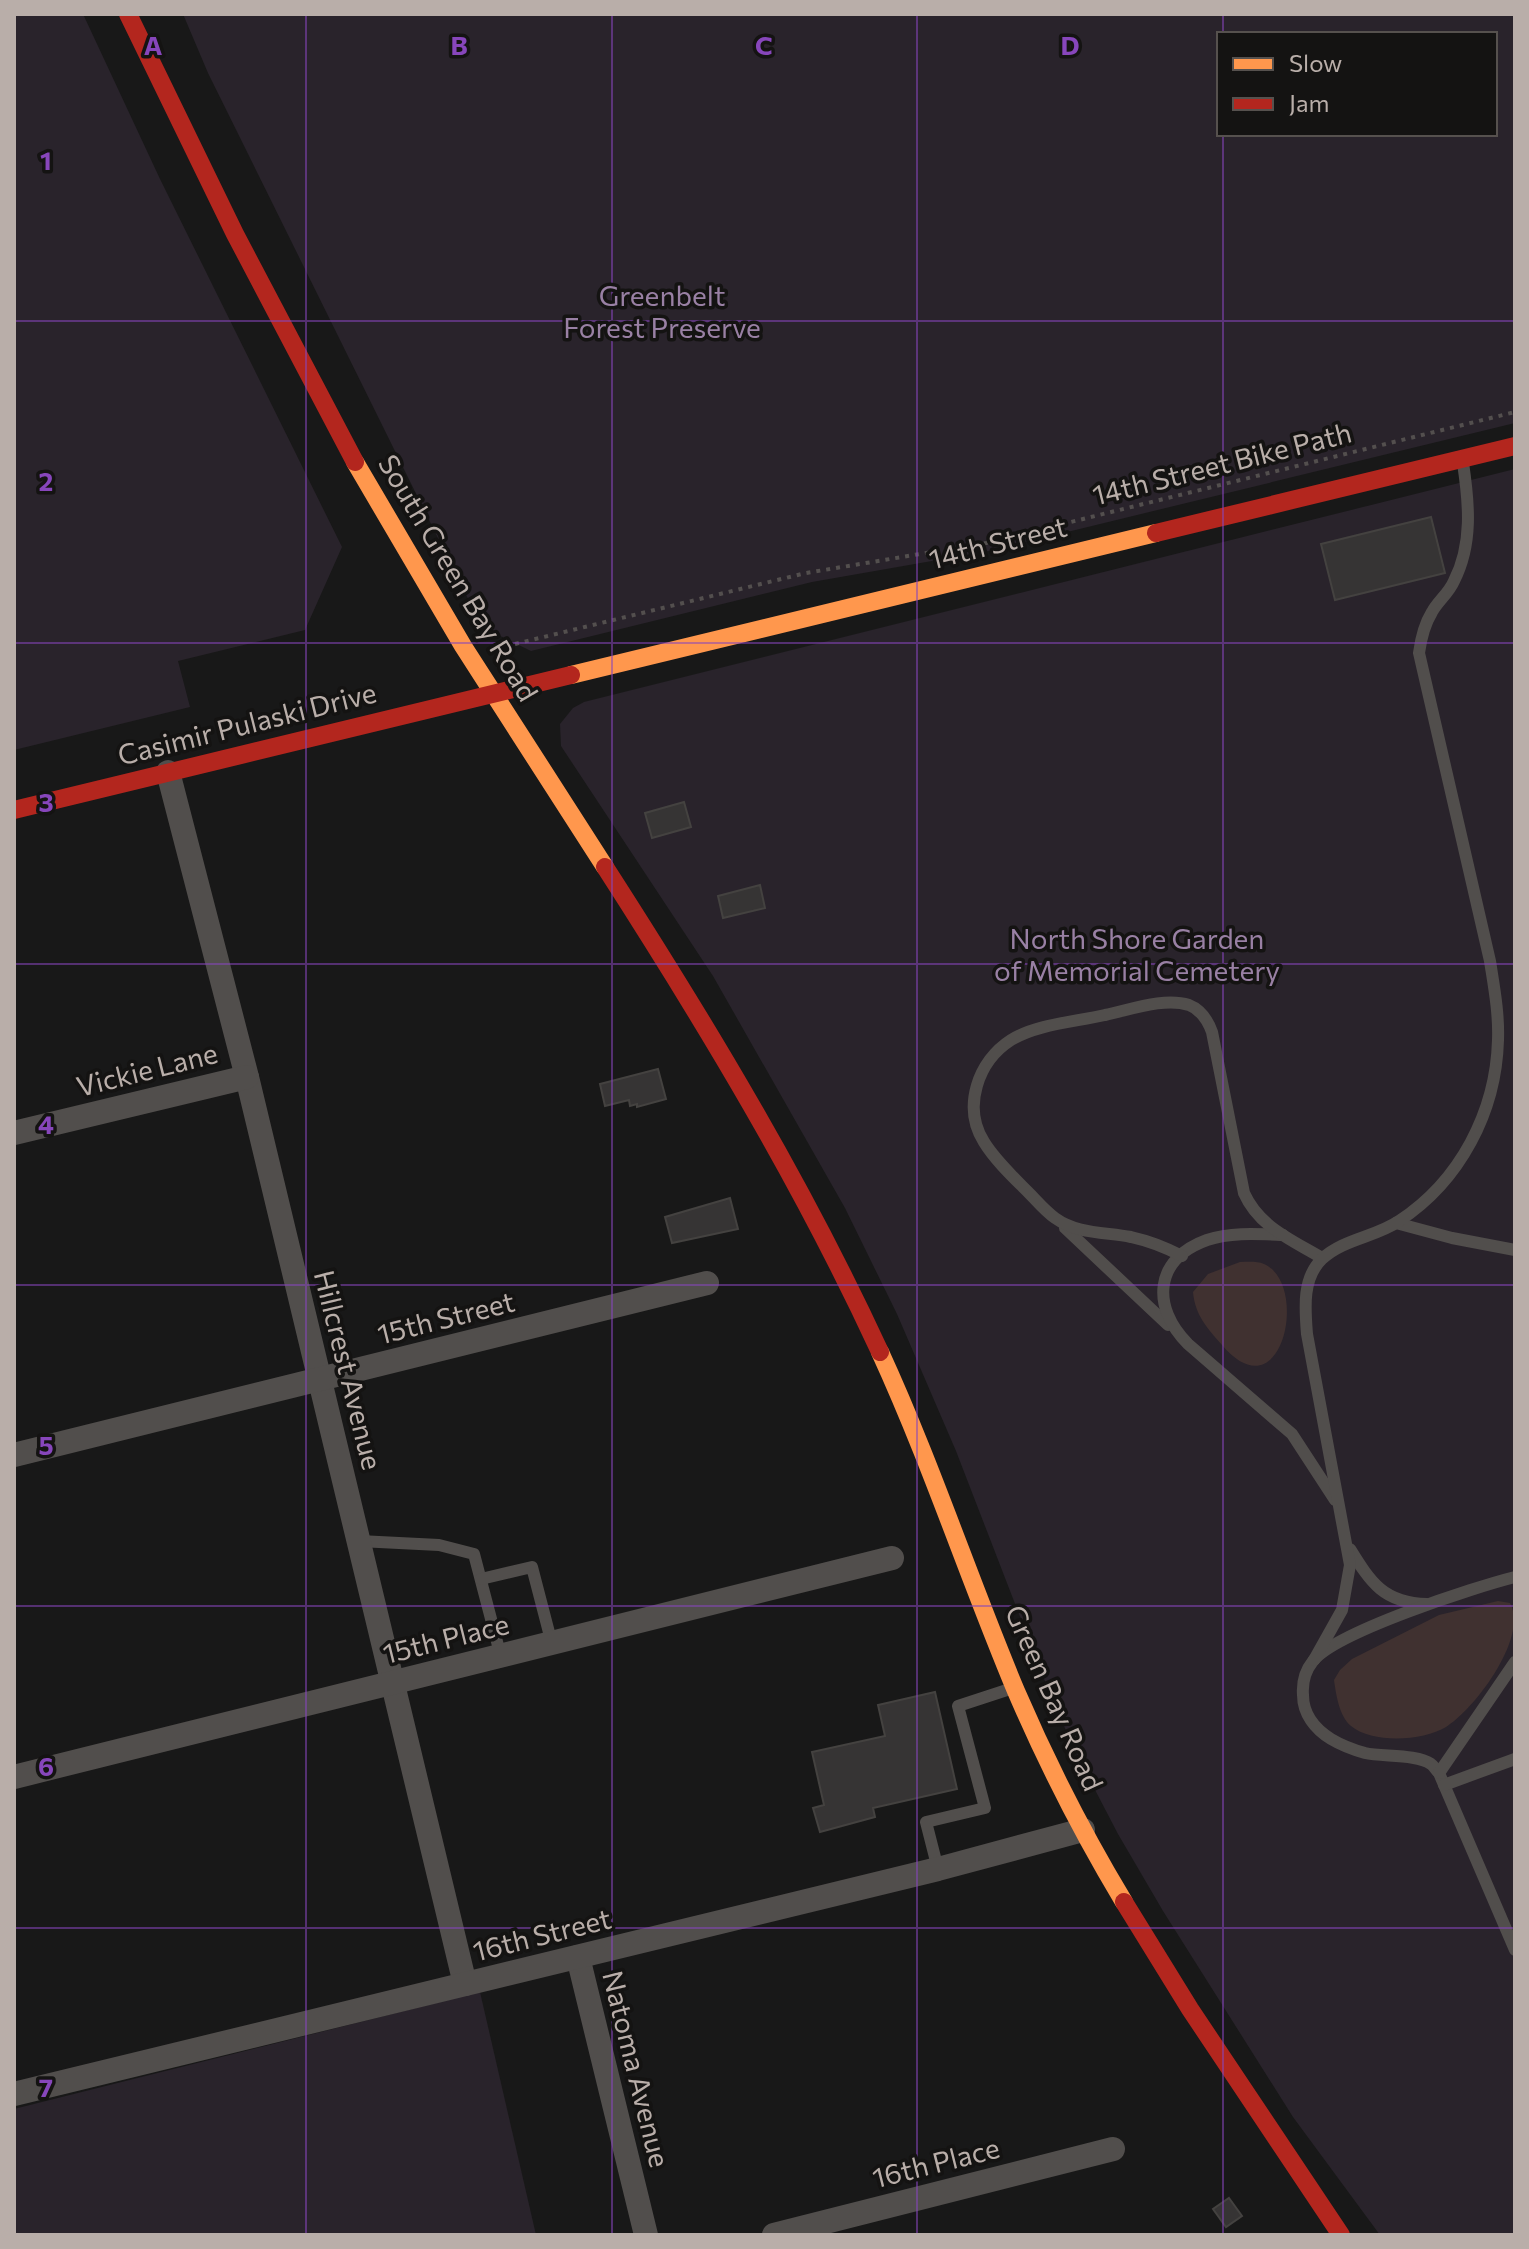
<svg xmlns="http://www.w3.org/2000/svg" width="1529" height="2249" viewBox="0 0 1529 2249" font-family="Commissioner,sans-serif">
  <rect width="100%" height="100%" fill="#181818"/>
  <g fill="#29232b" fill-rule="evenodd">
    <path d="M14 14H83L160 179 342 547 305 630 178 661 190 707 14 750Z"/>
    <path d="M183 14H1515V423L989 551 812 582 531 651 482 627 208 73ZM1219 34H1495V134H1219Z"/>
    <path d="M1515 469V2235H1380L1293 2117 1163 1911 1118 1834 1080 1761 1053 1702 956 1451 897 1314 845 1208 713 976 561 746 560 724 573 708 584 702Z"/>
    <path d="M480 1992 536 2235H14V2109Z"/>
  </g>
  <g fill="#403130">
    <path d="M1240 1262C1248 1262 1257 1261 1264 1264 1310 1284 1282 1416 1222 1345 1207 1328 1195 1315 1193 1292L1208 1274Z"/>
    <path d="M1498 1601 1510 1603C1529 1637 1475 1709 1446 1727 1423 1741 1373 1744 1351 1726 1339 1716 1336 1694 1334 1680L1340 1670 1352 1659 1439 1615Z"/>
  </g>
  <g fill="#363434" stroke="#444240" stroke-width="2">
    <path d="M1431 517 1445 573 1335 600 1321 544Z"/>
    <path d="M684 802 691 827 652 838 645 813Z"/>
    <path d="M760 885 765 908 723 918 718 896Z"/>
    <path d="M658 1069 666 1099 637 1107V1104L630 1106 629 1100 605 1106 600 1084Z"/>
    <path d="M730 1198 738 1229 672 1243 665 1217Z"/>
    <path d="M935 1692 957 1789 873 1808 875 1817 820 1832 813 1808 824 1805 812 1752 885 1736 878 1705Z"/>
    <path d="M1229 2198 1242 2216 1226 2227 1213 2209Z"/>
  </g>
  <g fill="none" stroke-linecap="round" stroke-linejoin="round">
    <path stroke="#534f4e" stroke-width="4" stroke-dasharray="4 6" stroke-linecap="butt" d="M515 644 806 573 986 543 1515 412"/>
    <g stroke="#514e4c" stroke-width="12">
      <path d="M1396 1223 1452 1238 1515 1250"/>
      <path d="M1065 1228 1168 1325"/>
      <path d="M1283 1235C1258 1234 1231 1232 1207 1240 1154 1259 1151 1307 1188 1344L1292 1434 1335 1500"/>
      <path d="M1182 1256C1165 1247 1149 1241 1131 1237 1105 1232 1077 1234 1055 1218 1045 1211 1037 1201 1028 1192 1013 1177 995 1160 984 1142 962 1107 978 1061 1011 1040 1037 1024 1075 1022 1105 1015 1130 1010 1164 997 1189 1005 1202 1010 1208 1021 1212 1032L1244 1193C1259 1227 1292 1240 1322 1258"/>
      <path d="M359 1541 439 1545 474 1554 501 1657"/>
      <path d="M1350 1549C1371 1583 1384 1603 1427 1604"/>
      <path d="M1515 1577C1475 1587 1336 1632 1313 1661 1305 1671 1302 1682 1303 1695 1303 1714 1315 1729 1331 1739 1341 1745 1354 1750 1365 1753 1382 1757 1417 1754 1431 1764 1434 1766 1436 1770 1439 1773L1515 1950"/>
      <path d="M481 1579 532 1567 552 1644"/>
      <path d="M1314 1660 1342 1610 1350 1565 1307 1334C1305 1309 1302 1278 1322 1259 1343 1239 1376 1237 1399 1221 1460 1181 1496 1112 1498 1040 1499 1013 1494 987 1490 961L1419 653C1421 638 1424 625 1432 612 1438 601 1449 593 1454 581 1473 544 1469 503 1463 463"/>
      <path d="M1439 1773 1515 1662"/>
      <path d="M1444 1785 1515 1759"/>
      <path d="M938 1869 926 1822 985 1808 958 1706 1013 1688"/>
    </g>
    <g stroke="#514e4c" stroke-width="24">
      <path d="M168 772 247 1077 465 1984"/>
      <path d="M14 1133 247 1077"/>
      <path d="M14 1455 707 1283"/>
      <path d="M14 1777 892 1558"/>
      <path d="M578 1957 646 2235"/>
      <path d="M14 2094 938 1869 1083 1830"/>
      <path d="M774 2235 1113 2149"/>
    </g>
    <g stroke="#ff974d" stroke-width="18">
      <path d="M355 462 463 646 605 867"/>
      <path d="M571 675 1156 533"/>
      <path d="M880 1352C931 1463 969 1579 1016 1691 1047 1763 1083 1834 1124 1902"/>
    </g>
    <g stroke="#b3261e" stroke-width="18">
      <path d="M128 14 235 234 355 462"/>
      <path d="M1156 533 1515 446"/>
      <path d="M14 810 571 675"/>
      <path d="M605 867C706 1024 802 1183 880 1352"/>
      <path d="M1124 1902 1190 2009 1341 2235"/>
    </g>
  </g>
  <path fill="none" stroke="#8746bb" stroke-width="2" stroke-opacity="0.55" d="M306 14V2235M612 14V2235M917 14V2235M1223 14V34M1223 134V2235M14 321H1515M14 643H1515M14 964H1515M14 1285H1515M14 1606H1515M14 1928H1515"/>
  <g text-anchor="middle" stroke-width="7" stroke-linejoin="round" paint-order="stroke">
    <g font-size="28" fill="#9980a4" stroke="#141312">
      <text x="662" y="306">Greenbelt<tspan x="662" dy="32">Forest Preserve</tspan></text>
      <text x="1137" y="949">North Shore Garden<tspan x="1137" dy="32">of Memorial Cemetery</tspan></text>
    </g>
    <g font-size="28" fill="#b9aea9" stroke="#141312">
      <text transform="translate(1222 464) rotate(-14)" y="10">14th Street Bike Path</text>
      <text transform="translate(998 543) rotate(-14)" y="10">14th Street</text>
      <text transform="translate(458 578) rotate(59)" y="10">South Green Bay Road</text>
      <text transform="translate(247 724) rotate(-14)" y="10">Casimir Pulaski Drive</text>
      <text transform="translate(147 1070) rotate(-14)" y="10">Vickie Lane</text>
      <text transform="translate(446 1318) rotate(-14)" y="10">15th Street</text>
      <text transform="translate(348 1370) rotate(76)" y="10">Hillcrest Avenue</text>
      <text transform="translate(446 1639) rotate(-14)" y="10">15th Place</text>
      <text transform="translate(1054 1698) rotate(66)" y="10">Green Bay Road</text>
      <text transform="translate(542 1935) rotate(-14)" y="10">16th Street</text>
      <text transform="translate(636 2069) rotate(76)" y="10">Natoma Avenue</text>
      <text transform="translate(936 2163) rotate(-14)" y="10">16th Place</text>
    </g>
  </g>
  <g font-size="26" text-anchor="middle" font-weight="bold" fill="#8746bb" stroke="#141312" stroke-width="7" stroke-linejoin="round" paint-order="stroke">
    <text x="153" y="55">A</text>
    <text x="459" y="55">B</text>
    <text x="764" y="55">C</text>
    <text x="1070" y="55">D</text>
    <text x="46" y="170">1</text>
    <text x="46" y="491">2</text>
    <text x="46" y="812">3</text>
    <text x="46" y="1134">4</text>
    <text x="46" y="1455">5</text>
    <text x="46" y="1776">6</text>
    <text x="46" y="2097">7</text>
  </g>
  <rect width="1529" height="2249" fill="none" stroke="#b9aea9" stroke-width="32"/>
  <rect x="1217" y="32" width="280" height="104" fill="#141312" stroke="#56514e" stroke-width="2"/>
  <rect x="1233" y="58" width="40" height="12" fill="#ff974d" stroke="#56514e" stroke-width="2"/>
  <text x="1289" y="72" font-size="24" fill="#b9aea9">Slow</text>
  <rect x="1233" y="98" width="40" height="12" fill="#b3261e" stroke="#56514e" stroke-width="2"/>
  <text x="1289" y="112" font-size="24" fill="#b9aea9">Jam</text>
</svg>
